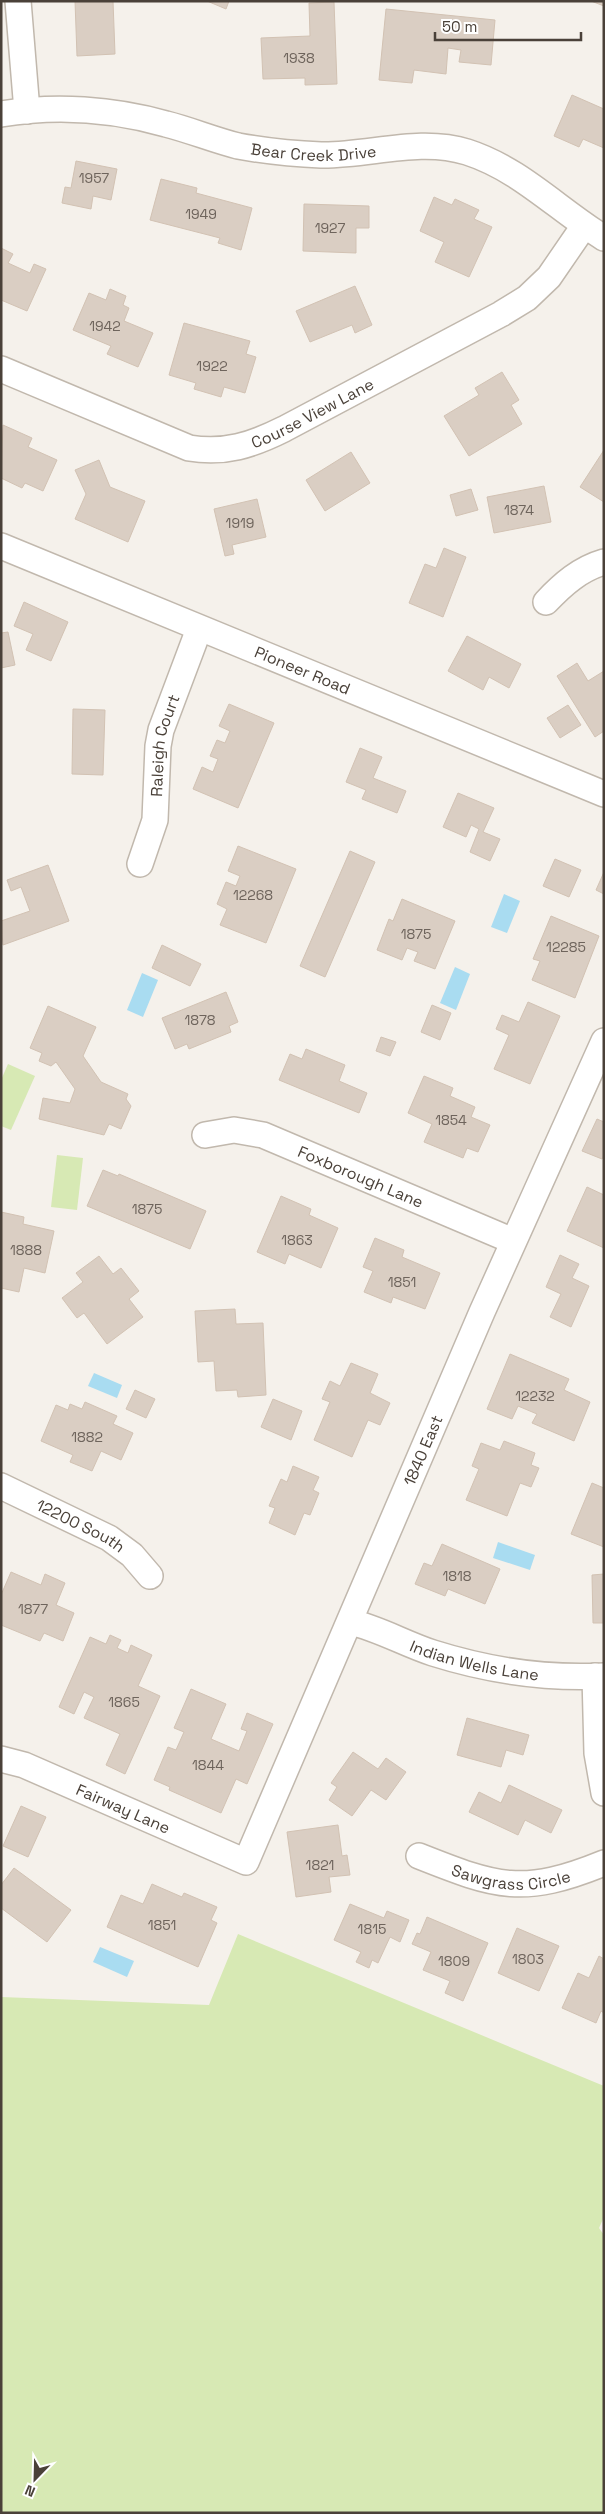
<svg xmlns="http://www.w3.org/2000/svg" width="605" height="2514" viewBox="0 0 605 2514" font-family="'Space Grotesk',sans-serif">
  <rect width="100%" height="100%" fill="#f5f1eb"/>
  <g fill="#d7e9b4">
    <path d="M8 1064 35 1076 11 1130 1 1126V1080Z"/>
    <path d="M57 1155 83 1158 77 1210 51 1207Z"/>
    <path d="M238 1934 604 2086V2217L599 2228 604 2235V2513H1V1997L209 2005Z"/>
  </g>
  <g fill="#a9dcf1">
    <path d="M504 894 520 901 507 933 491 927Z"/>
    <path d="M455 967 470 974 456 1010 440 1003Z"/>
    <path d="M142 973 158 980 143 1017 127 1010Z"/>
    <path d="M94 1373 122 1385 117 1398 88 1386Z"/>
    <path d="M498 1542 535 1555 530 1570 493 1558Z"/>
    <path d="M100 1947 134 1961 127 1977 93 1962Z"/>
  </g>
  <g fill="#dacec3" stroke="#d2c2b3">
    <path d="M75 1H113L115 54 77 56Z"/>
    <path d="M207 1H229L226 9Z"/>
    <path d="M591 1H604V6Z"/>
    <path d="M334 2 337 84 305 85V78L263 79 261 38 310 36 309 3Z"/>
    <path d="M386 9 495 20 491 65 459 62 461 50 448 48 446 74 414 70 412 83 379 80Z"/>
    <path d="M572 95 604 109V148L583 139 579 147 554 136Z"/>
    <path d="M76 161 117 169 111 200 93 196 91 209 62 203 65 187 71 188Z"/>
    <path d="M161 179 197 188 196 193 252 208 241 250 218 243 220 238 150 220Z"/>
    <path d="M434 197 452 205 455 199 479 210 474 219 492 227 469 277 435 262 444 242 420 231Z"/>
    <path d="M304 204 369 206V228H356V253L303 251Z"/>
    <path d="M1 248 13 254 8 263 30 273 34 264 46 269 27 311 1 300Z"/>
    <path d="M355 286 372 325 355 333 352 325 310 342 296 311Z"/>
    <path d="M110 289 126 296 123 305 129 308 124 321 153 333 138 367 107 354 111 346 73 330 89 293 106 300Z"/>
    <path d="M184 323 250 341 246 354 256 357 245 393 224 387 221 397 194 389 196 383 169 375Z"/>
    <path d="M502 372 519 400 511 405 522 424 469 456 444 416 479 395 475 388Z"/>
    <path d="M3 425 32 438 28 447 57 460 43 491 25 483 22 488 1 478Z"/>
    <path d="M604 450V502L580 487Z"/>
    <path d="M351 452 370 483 325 511 306 480Z"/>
    <path d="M99 460 110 487 145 501 128 542 75 519 86 494 75 470Z"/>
    <path d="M544 486 551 522 494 533 487 497Z"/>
    <path d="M471 489 478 510 456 516 450 495Z"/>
    <path d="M257 499 266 537 232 545 234 554 225 556 214 509Z"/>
    <path d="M444 548 466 557 443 617 409 603 425 564 436 568Z"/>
    <path d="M24 602 68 622 51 661 26 650 33 634 14 626Z"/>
    <path d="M8 632 15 665 1 668V633Z"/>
    <path d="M467 636 521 664 509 688 489 677 483 690 448 671Z"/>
    <path d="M577 663 588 681 604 671V731L595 737 557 676Z"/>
    <path d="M229 704 274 723 238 808 193 789 202 767 213 772 218 759 210 756 217 740 225 743 230 731 219 726Z"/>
    <path d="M568 705 581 725 560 738 547 718Z"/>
    <path d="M73 709 105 710 103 775 72 774Z"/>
    <path d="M360 748 382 757 373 778 406 791 397 813 362 799 366 790 346 782Z"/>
    <path d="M458 793 494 808 483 832 500 839 490 861 470 852 479 829 471 825 466 837 443 827Z"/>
    <path d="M238 846 296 869 266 943 220 925 227 909 217 904 226 882 236 886 240 876 228 871Z"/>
    <path d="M350 851 375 862 325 977 300 966Z"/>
    <path d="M555 859 581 870 569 897 543 886Z"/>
    <path d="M48 865 69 921 3 945 1 921 30 911 21 887 11 891 7 880Z"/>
    <path d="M604 872V894L596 890Z"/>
    <path d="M402 899 455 921 435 969 414 961 418 952 407 948 402 960 377 950 389 919 393 921Z"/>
    <path d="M551 916 599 936 575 998 532 980 540 961 533 959Z"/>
    <path d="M162 945 201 964 190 986 152 968Z"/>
    <path d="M226 992 238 1022 229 1026 231 1032 189 1049 187 1044 175 1049 162 1018Z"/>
    <path d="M528 1002 560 1016 530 1084 494 1069 509 1035 496 1029 502 1015 519 1022Z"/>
    <path d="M432 1005 451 1013 440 1040 421 1032Z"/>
    <path d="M48 1006 96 1027 83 1056 101 1082 128 1094 126 1099 131 1106 121 1129 109 1124 104 1135 39 1119 43 1098 70 1103 75 1089 56 1062 51 1066 39 1061 42 1053 30 1048Z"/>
    <path d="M381 1037 396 1042 390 1056 376 1051Z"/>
    <path d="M306 1049 345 1065 339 1081 367 1093 359 1113 279 1080 290 1054 302 1059Z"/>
    <path d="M424 1076 453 1088 450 1096 475 1107 471 1117 490 1125 478 1152 467 1148 463 1158 424 1142 432 1124 408 1113Z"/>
    <path d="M597 1119 604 1122V1155L602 1159 582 1151Z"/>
    <path d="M103 1170 118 1176 119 1174 206 1211 190 1249 87 1206Z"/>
    <path d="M587 1187 604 1195V1248L567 1231Z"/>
    <path d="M281 1196 311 1209 309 1215 338 1228 321 1268 289 1254 285 1264 257 1252Z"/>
    <path d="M1 1212 24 1217 23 1224 54 1231 45 1273 24 1268 19 1292 1 1288Z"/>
    <path d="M375 1238 404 1250 402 1257 440 1273 425 1309 393 1297 391 1303 364 1292 373 1271 363 1267Z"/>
    <path d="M560 1255 579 1264 572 1278 589 1286 571 1327 550 1317 561 1294 546 1287Z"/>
    <path d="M99 1256 113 1274 121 1268 139 1291 129 1299 143 1317 107 1344 84 1313 77 1318 62 1298 83 1282 76 1273Z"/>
    <path d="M235 1309 236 1324 263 1323 266 1395 238 1397 237 1390 216 1391 214 1361 198 1362 195 1311Z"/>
    <path d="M510 1354 569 1379 564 1390 590 1402 574 1441 532 1423 537 1414 518 1406 512 1419 487 1409Z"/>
    <path d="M351 1363 378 1374 370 1393 390 1403 380 1425 368 1420 352 1457 314 1440 330 1402 322 1399 330 1381 340 1386Z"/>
    <path d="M135 1390 155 1399 146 1418 126 1409Z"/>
    <path d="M273 1399 302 1411 291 1440 261 1427Z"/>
    <path d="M85 1402 117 1416 113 1424 133 1433 121 1460 101 1451 92 1471 70 1462 73 1455 41 1441 56 1405 68 1410 70 1404 82 1409Z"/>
    <path d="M504 1441 535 1453 531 1465 539 1468 531 1487 520 1483 507 1516 466 1500 479 1469 472 1466 481 1443 500 1450Z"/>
    <path d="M293 1466 319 1477 313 1490 319 1493 310 1515 304 1513 295 1535 269 1523 275 1508 269 1506 281 1479 287 1482Z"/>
    <path d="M592 1483 604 1488V1547L571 1534Z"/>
    <path d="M442 1544 500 1569 485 1604 448 1589 445 1596 415 1584 424 1563 432 1566Z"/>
    <path d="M11 1572 41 1585 45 1574 65 1583 56 1605 74 1613 63 1641 44 1633 40 1641 1 1625V1595Z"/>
    <path d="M604 1574V1623H593L592 1575Z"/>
    <path d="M110 1635 121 1640 117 1648 128 1653 131 1645 152 1655 138 1686 160 1696 125 1774 106 1765 120 1734 84 1718 94 1697 84 1692 74 1714 59 1707 90 1637 106 1644Z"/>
    <path d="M191 1689 226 1704 211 1739 239 1751 247 1731 241 1729 247 1713 273 1724 247 1784 236 1779 221 1813 169 1790 170 1787 154 1780 168 1747 176 1750 184 1732 174 1728Z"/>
    <path d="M467 1718 529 1735 523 1755 506 1750 501 1767 457 1755Z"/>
    <path d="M353 1752 378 1769 386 1758 406 1772 386 1800 371 1790 352 1816 329 1800 337 1787 331 1783Z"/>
    <path d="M509 1785 562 1810 551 1833 525 1820 518 1835 469 1812 479 1792 501 1803Z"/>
    <path d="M21 1806 46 1817 28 1857 3 1846Z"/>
    <path d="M338 1825 342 1856 347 1855 350 1875 329 1877 331 1892 296 1897 287 1832Z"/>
    <path d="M14 1868 71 1910 47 1942 1 1908V1885Z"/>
    <path d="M152 1884 182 1897 184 1893 217 1907 211 1920 217 1923 198 1967 107 1927 121 1895 143 1904Z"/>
    <path d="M350 1904 384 1918 387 1911 409 1920 400 1942 390 1937 378 1963 372 1960 369 1968 356 1962 361 1952 334 1940Z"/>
    <path d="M427 1917 488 1943 463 2001 445 1993 450 1981 423 1970 431 1952 412 1944 417 1933 420 1934Z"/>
    <path d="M517 1928 559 1946 539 1991 498 1973Z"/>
    <path d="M599 1956 604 1959V2013L601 2011 596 2023 562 2008 578 1973 589 1978Z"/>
  </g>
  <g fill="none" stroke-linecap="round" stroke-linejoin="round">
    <g stroke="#c1b8ad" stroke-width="28">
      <g id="minor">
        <path d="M18 1 27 111"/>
        <path id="s1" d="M1 114C55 105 113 109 166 124 190 130 214 140 238 146 265 151 294 154 321 155 369 156 419 137 467 152 520 169 557 209 604 238"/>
        <path id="s2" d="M1 369 189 448C225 454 252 445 284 429L501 314 527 298 549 277 584 226"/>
        <path id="s3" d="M1 546 604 794"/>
        <path d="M546 602C563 584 580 569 604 562"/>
        <path id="s4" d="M140 864 155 820 158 746 161 730 199 629"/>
        <path id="s5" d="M205 1135 234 1130 263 1135 513 1241"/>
        <path id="s6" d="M1 1486 109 1538 132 1555 150 1576"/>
        <path id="s7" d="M350 1622C378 1628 405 1644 433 1653 487 1670 547 1679 604 1676"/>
        <path d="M595 1676 597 1753 604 1793"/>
        <path id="s8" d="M1 1759 24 1765 246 1862 482 1312 604 1041"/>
        <path id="s9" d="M419 1856C497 1887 523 1896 604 1863"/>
      </g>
    </g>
    <use href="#minor" stroke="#fff" stroke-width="25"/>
  </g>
  <g text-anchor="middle" stroke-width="4.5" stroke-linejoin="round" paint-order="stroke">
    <g font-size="14" fill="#6e645c">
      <text x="299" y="63">1938</text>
      <text x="94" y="183">1957</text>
      <text x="201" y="219">1949</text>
      <text x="330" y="233">1927</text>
      <text x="105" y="331">1942</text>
      <text x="212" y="371">1922</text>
      <text x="519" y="515">1874</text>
      <text x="240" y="528">1919</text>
      <text x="253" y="900">12268</text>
      <text x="416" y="939">1875</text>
      <text x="566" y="952">12285</text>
      <text x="200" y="1025">1878</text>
      <text x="451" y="1125">1854</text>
      <text x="147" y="1214">1875</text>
      <text x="297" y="1245">1863</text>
      <text x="26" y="1255">1888</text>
      <text x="402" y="1287">1851</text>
      <text x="535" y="1401">12232</text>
      <text x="87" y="1442">1882</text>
      <text x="457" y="1581">1818</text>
      <text x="33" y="1614">1877</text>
      <text x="124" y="1707">1865</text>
      <text x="208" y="1770">1844</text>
      <text x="320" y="1870">1821</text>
      <text x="162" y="1930">1851</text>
      <text x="372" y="1934">1815</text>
      <text x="528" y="1964">1803</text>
      <text x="454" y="1966">1809</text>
    </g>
    <g font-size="16" fill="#4a4139" stroke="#fff">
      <text dy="6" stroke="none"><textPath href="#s1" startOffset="318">Bear Creek Drive</textPath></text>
      <text dy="6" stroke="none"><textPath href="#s2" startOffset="335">Course View Lane</textPath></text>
      <text dy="6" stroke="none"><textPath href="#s3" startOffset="326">Pioneer Road</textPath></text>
      <text dy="6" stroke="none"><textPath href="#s4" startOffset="122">Raleigh Court</textPath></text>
      <text dy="6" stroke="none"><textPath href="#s5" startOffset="165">Foxborough Lane</textPath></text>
      <text dy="6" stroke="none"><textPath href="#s8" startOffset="714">1840 East</textPath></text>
      <text dy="6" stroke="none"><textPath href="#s6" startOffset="89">12200 South</textPath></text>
      <text dy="6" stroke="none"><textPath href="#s7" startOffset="131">Indian Wells Lane</textPath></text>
      <text dy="6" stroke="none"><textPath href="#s8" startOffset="132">Fairway Lane</textPath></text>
      <text dy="6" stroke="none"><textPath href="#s9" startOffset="96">Sawgrass Circle</textPath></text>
    </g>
  </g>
  <rect width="605" height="2514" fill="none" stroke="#4a4139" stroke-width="5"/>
  <g transform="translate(35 2479) rotate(203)" stroke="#ffffff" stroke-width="4" paint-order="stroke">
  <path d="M0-4L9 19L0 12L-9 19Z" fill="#4a4139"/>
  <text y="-8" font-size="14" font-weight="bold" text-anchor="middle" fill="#4a4139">N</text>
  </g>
  <path d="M435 32v8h146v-8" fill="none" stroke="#4a4139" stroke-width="2.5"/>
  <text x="442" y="32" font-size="15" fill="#4a4139" stroke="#ffffff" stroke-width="4" paint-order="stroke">50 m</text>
</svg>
